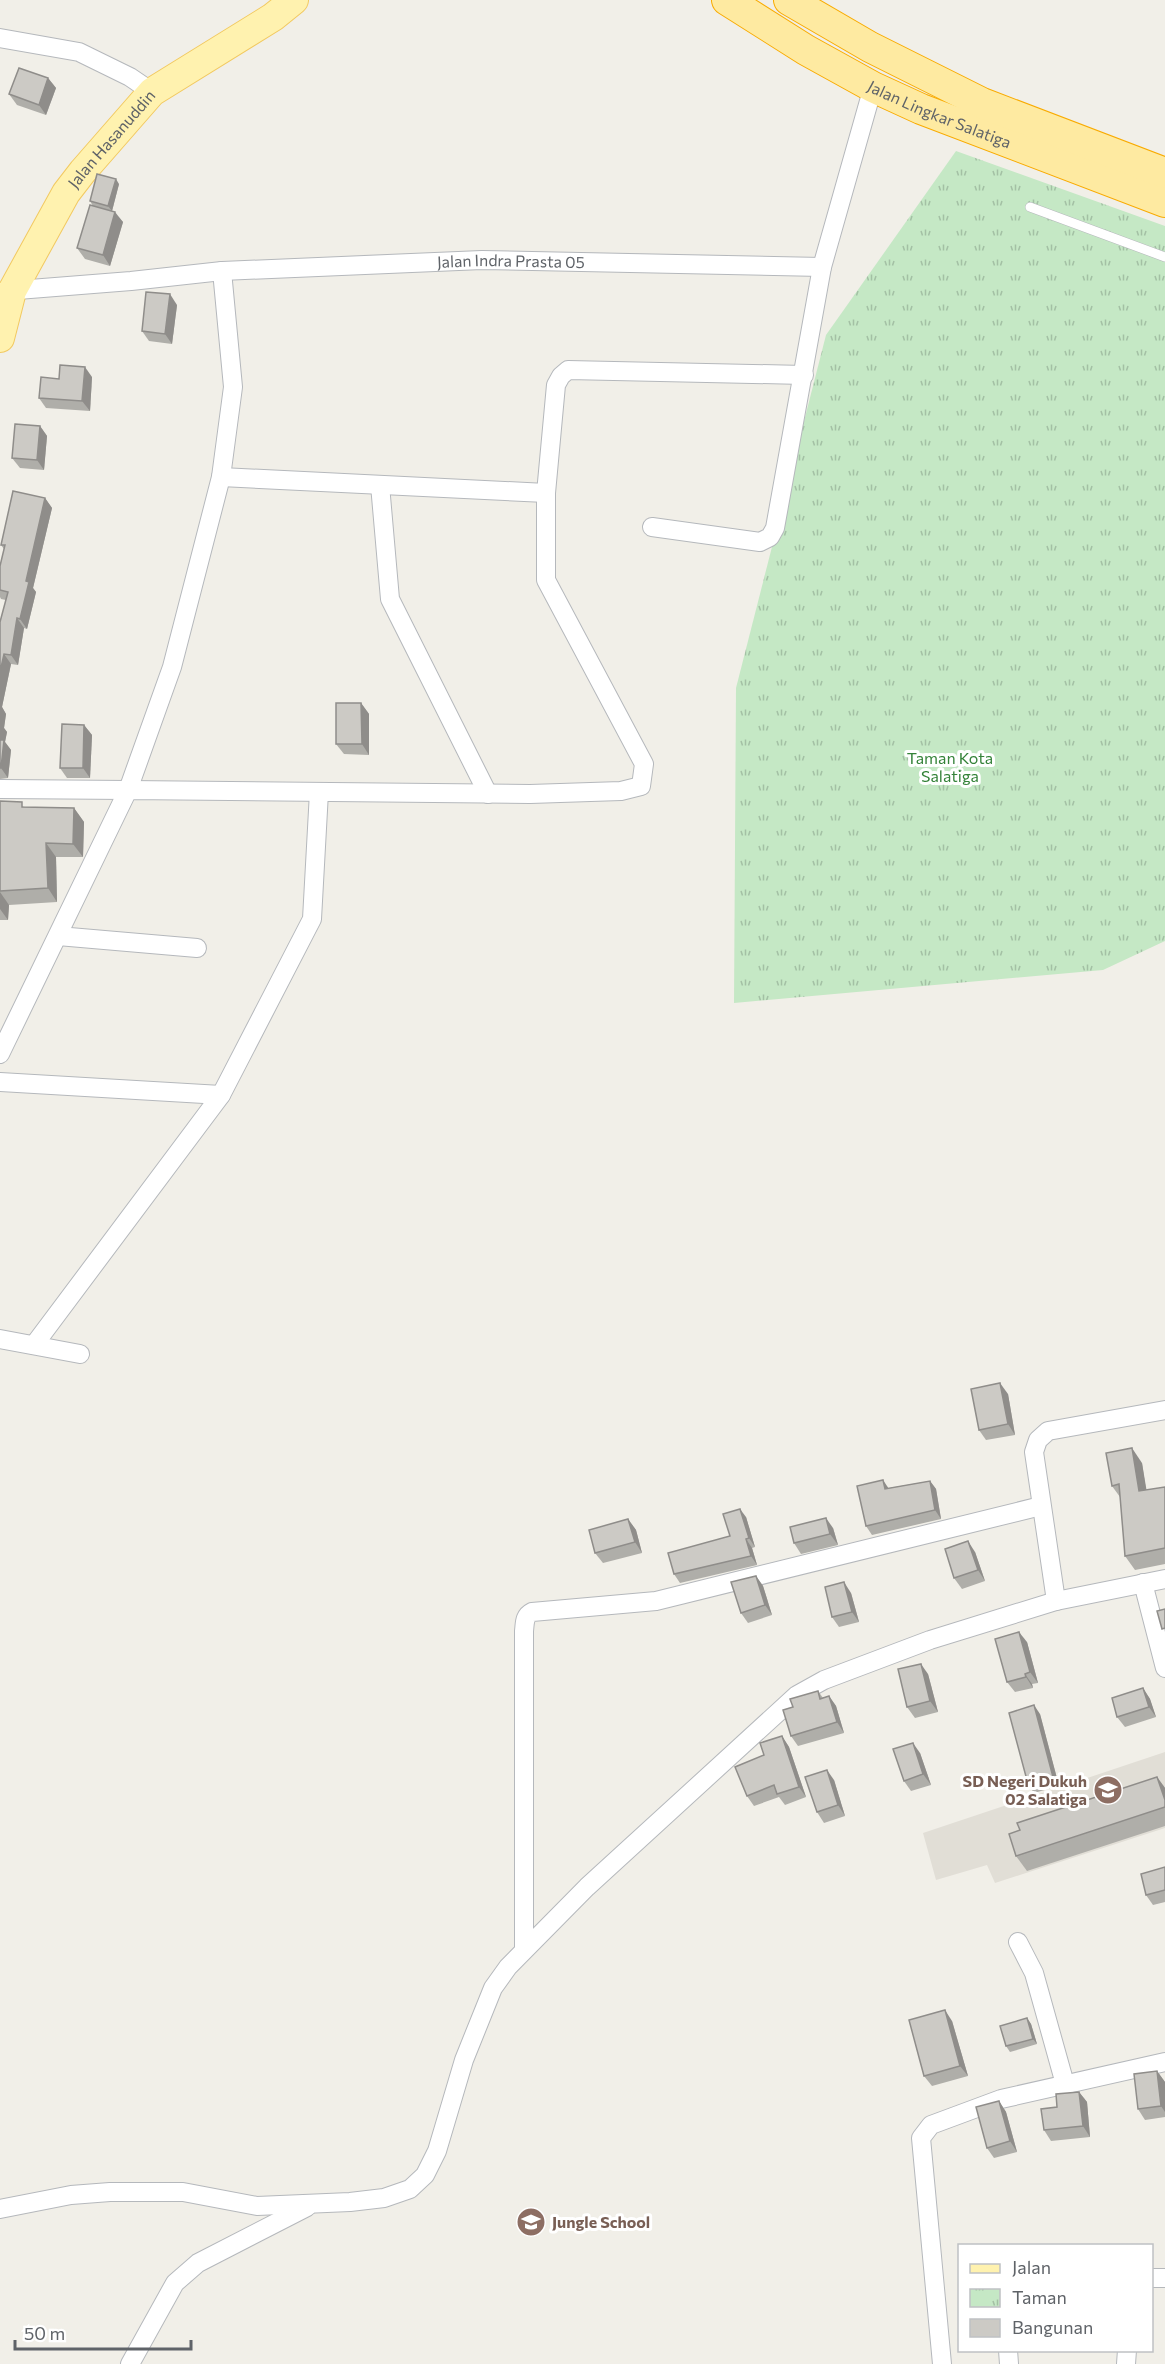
<svg xmlns="http://www.w3.org/2000/svg" width="1165" height="2364" viewBox="0 0 1165 2364" font-family="Commissioner,sans-serif">
  <defs>
    <pattern id="park-tufts" width="24" height="20" patternUnits="userSpaceOnUse" patternTransform="scale(1.5)"><rect width="24" height="20" fill="#c5e8c5"/><path d="M3 7l-1-3M5 7V3M7 7l1-3M15 17l-1-3M17 17v-4M19 17l1-3" fill="none" stroke="#a3c0a4"/></pattern>
  </defs>
  <rect width="100%" height="100%" fill="#f1efe8"/>
  <path fill="#e1ded6" d="M1165 1752V1828L995 1883 987 1865 936 1880 923 1833Z"/>
  <path fill="url(#park-tufts)" d="M956 151 1165 226V941L1103 970 734 1003 736 688 826 335Z"/>
  <g fill="none" stroke-linecap="round" stroke-linejoin="round">
    <g stroke="#b5b8bc" stroke-width="10">
      <path id="service" d="M1030 207 1165 257"/>
    </g>
    <g stroke="#b5b8bc" stroke-width="20">
      <g id="minor">
        <path d="M0 38 79 52 130 77 152 92"/>
        <path id="s1" d="M5 291 131 281 222 271 482 260 822 267"/>
        <path d="M221 477 546 493"/>
        <path d="M380 485 390 599 488 794"/>
        <path d="M652 527 760 542 770 537 775 528 822 267 873 87"/>
        <path d="M0 789 128 790 172 667 221 477 233 387 222 271"/>
        <path d="M58 936 197 948"/>
        <path d="M0 1054 128 790 530 794 621 791 641 786 644 764 546 580V493L556 385 561 376 568 370 804 375"/>
        <path d="M0 1082 221 1095"/>
        <path d="M0 1339 80 1354"/>
        <path d="M34 1345 221 1095 312 919 319 792"/>
        <path d="M1143 1583 1165 1668"/>
        <path d="M1056 1601 1034 1452 1038 1440 1048 1431 1165 1410"/>
        <path d="M1018 1942 1034 1973 1065 2084"/>
        <path d="M524 1950V1631C525 1623 524 1616 532 1612L656 1601 1041 1506"/>
        <path d="M0 2209 71 2195 110 2192H183L257 2206 350 2202 384 2198 410 2189 425 2175 437 2151 464 2060 493 1988 508 1967 587 1887 797 1695 824 1680 930 1640 1056 1601 1165 1579"/>
        <path d="M1152 2278H1165"/>
        <path d="M1008 2350 1009 2364"/>
        <path d="M130 2364 175 2283 198 2263 307 2207"/>
        <path d="M942 2364 921 2138 931 2125 1001 2099 1165 2062"/>
        <path d="M1126 2364 1127 2350"/>
      </g>
    </g>
    <g stroke="#f2c960" stroke-width="30">
      <g id="primary">
        <path id="s2" d="M0 338 12 291 66 193 83 171 152 92 273 17 294 0"/>
      </g>
    </g>
    <g stroke="#f9ab00" stroke-width="32">
      <g id="trunk">
        <path id="s3" d="M727 0 806 50 873 87 921 109 1165 202"/>
        <path d="M789 0 870 47 982 103 1165 173"/>
      </g>
    </g>
    <use href="#service" stroke="#fff" stroke-width="9"/>
    <use href="#minor" stroke="#fff" stroke-width="18"/>
    <use href="#primary" stroke="#fff2af" stroke-width="28"/>
    <use href="#trunk" stroke="#feeaa1" stroke-width="30"/>
  </g>
  <g fill="#afaea9">
    <path d="M48 78 56 88 46 115 17 105 9 94Z"/>
    <path d="M119 184 112 211 123 222 110 266 85 259 77 248 93 206 90 201Z"/>
    <path d="M177 305 172 344 149 341 142 331Z"/>
    <path d="M92 377 90 411 46 408 39 398 59 379Z"/>
    <path d="M40 426 47 436 44 470 20 468 12 458Z"/>
    <path d="M45 498 52 508 33 588 36 592 27 629 24 628 18 665 11 664 2 707 6 714 4 728 7 732 5 742 11 750 8 778 0 779V622L6 600 1 599 0 597V566L4 549 1 545Z"/>
    <path d="M361 703 369 714V755L344 754 336 744Z"/>
    <path d="M84 725 92 735 90 778H67L60 768Z"/>
    <path d="M0 801 25 807 74 808 84 822 83 857H56L57 902 9 905 8 920H0Z"/>
    <path d="M1008 1394 1015 1435 986 1440 979 1430Z"/>
    <path d="M1142 1463 1146 1490 1165 1487V1564L1135 1570 1125 1556 1120 1497 1112 1486Z"/>
    <path d="M930 1481 936 1489 941 1519 872 1535 866 1526 889 1488Z"/>
    <path d="M746 1517 755 1547 752 1548 757 1565 680 1583 674 1574 730 1536Z"/>
    <path d="M628 1519 636 1530 642 1553 603 1563 595 1553Z"/>
    <path d="M833 1528 838 1545 801 1554 794 1543Z"/>
    <path d="M975 1552 985 1581 962 1589 954 1578Z"/>
    <path d="M756 1576 763 1586 772 1615 748 1623 741 1613Z"/>
    <path d="M851 1593 859 1622 839 1627 832 1617Z"/>
    <path d="M1027 1642 1038 1683 1032 1684 1033 1688 1015 1692 1007 1682Z"/>
    <path d="M928 1674 938 1712 915 1718 907 1707Z"/>
    <path d="M1143 1688 1150 1699 1156 1717 1125 1727 1117 1717Z"/>
    <path d="M818 1691 823 1698 829 1696 836 1706 844 1733 798 1746 791 1736 793 1707Z"/>
    <path d="M1040 1714 1059 1786 1034 1793 1028 1784Z"/>
    <path d="M782 1736 789 1747 806 1797 785 1805 779 1797 754 1806 747 1796 764 1755Z"/>
    <path d="M920 1753 931 1785 911 1791 904 1781Z"/>
    <path d="M1157 1777 1165 1788V1826L1027 1871 1016 1856 1020 1830Z"/>
    <path d="M834 1780 845 1816 824 1823 817 1812Z"/>
    <path d="M1165 1867V1902L1153 1905 1146 1895Z"/>
    <path d="M1027 2018 1031 2024 1037 2044 1010 2052 1006 2046Z"/>
    <path d="M952 2021 968 2076 932 2086 924 2076Z"/>
    <path d="M1157 2071 1165 2082V2117L1145 2120 1138 2109Z"/>
    <path d="M1079 2092 1087 2102 1090 2137 1051 2141 1044 2130 1057 2107Z"/>
    <path d="M999 2101 1006 2112 1017 2152 994 2158 987 2148Z"/>
  </g>
  <g fill="#8f8d8a">
    <path d="M48 78 56 88 46 115 39 105Z"/>
    <path d="M116 179 119 184 112 211 108 206Z"/>
    <path d="M115 212 123 222 110 266 103 255Z"/>
    <path d="M170 294 177 305 172 344 165 334Z"/>
    <path d="M85 367 92 377 90 411 82 401Z"/>
    <path d="M40 426 47 436 44 470 37 460Z"/>
    <path d="M45 498 52 508 33 588 36 592 27 629 20 619 26 581Z"/>
    <path d="M17 618 24 628 18 665 11 655Z"/>
    <path d="M4 654 11 664 2 707 6 714 4 728 7 732 5 742 11 750 8 778 1 768 0 740V672Z"/>
    <path d="M361 703 369 714V755L362 744Z"/>
    <path d="M84 725 92 735 90 778 83 768Z"/>
    <path d="M74 808 84 822 83 857 73 844Z"/>
    <path d="M46 843 56 857 57 902 48 888Z"/>
    <path d="M0 892 9 905 8 920 0 909Z"/>
    <path d="M1000 1383 1008 1394 1015 1435 1008 1424Z"/>
    <path d="M1132 1448 1142 1463 1149 1505 1139 1491Z"/>
    <path d="M883 1480 889 1489H885Z"/>
    <path d="M930 1481 936 1489 941 1519 935 1510Z"/>
    <path d="M740 1509 746 1517 755 1547 749 1538Z"/>
    <path d="M826 1518 833 1528 838 1545 830 1534Z"/>
    <path d="M628 1519 636 1530 642 1553 635 1542Z"/>
    <path d="M746 1539 752 1548 757 1565 751 1556Z"/>
    <path d="M968 1541 975 1552 985 1581 978 1570Z"/>
    <path d="M756 1576 763 1586 772 1615 765 1605Z"/>
    <path d="M844 1582 851 1593 859 1622 852 1612Z"/>
    <path d="M1019 1632 1027 1642 1038 1683 1030 1672Z"/>
    <path d="M921 1664 928 1674 938 1712 930 1701Z"/>
    <path d="M1025 1674 1032 1684 1033 1688 1026 1677Z"/>
    <path d="M1143 1688 1150 1699 1156 1717 1149 1707Z"/>
    <path d="M829 1696 836 1706 844 1733 837 1722Z"/>
    <path d="M1034 1705 1040 1714 1059 1786 1053 1777Z"/>
    <path d="M782 1736 789 1747 806 1797 799 1787Z"/>
    <path d="M913 1743 920 1753 931 1785 923 1774Z"/>
    <path d="M827 1770 834 1780 845 1816 838 1805Z"/>
    <path d="M1157 1777 1165 1788V1800Z"/>
    <path d="M945 2010 952 2021 968 2076 960 2066Z"/>
    <path d="M1027 2018 1031 2024 1037 2044 1033 2039Z"/>
    <path d="M1157 2071 1165 2082V2112L1161 2106Z"/>
    <path d="M1079 2092 1087 2102 1090 2137 1083 2126Z"/>
    <path d="M999 2101 1006 2112 1017 2152 1010 2141Z"/>
  </g>
  <g fill="#cccac5" stroke="#8f8d8a" stroke-width="1.5">
    <path d="M19 68 48 78 39 105 9 94Z"/>
    <path d="M97 174 116 179 108 206 90 201Z"/>
    <path d="M90 205 115 212 103 255 77 248Z"/>
    <path d="M146 292 170 294 165 334 142 331Z"/>
    <path d="M60 365 85 367 82 401 39 398 41 377 59 379Z"/>
    <path d="M15 424 40 426 37 460 12 458Z"/>
    <path d="M13 491 45 498 26 581 29 582 20 619 17 618 11 655 4 654 0 672V622L8 592 0 590V566L5 545H1Z"/>
    <path d="M336 703H361L362 744H336Z"/>
    <path d="M62 724 84 725 83 768H60Z"/>
    <path d="M0 740H4L1 768H0Z"/>
    <path d="M0 801 22 802V807L74 808 73 844 46 843 48 888 0 891Z"/>
    <path d="M1000 1383 1008 1424 979 1430 971 1389Z"/>
    <path d="M1132 1448 1139 1491 1165 1487V1548L1125 1556 1119 1484 1112 1486 1106 1453Z"/>
    <path d="M883 1480 885 1489 930 1481 935 1510 866 1526 857 1486Z"/>
    <path d="M740 1509 749 1538 746 1539 751 1556 674 1574 668 1553 730 1536 723 1514Z"/>
    <path d="M826 1518 830 1534 794 1543 790 1527Z"/>
    <path d="M628 1519 635 1542 595 1553 589 1530Z"/>
    <path d="M968 1541 978 1570 954 1578 945 1549Z"/>
    <path d="M756 1576 765 1605 741 1613 731 1582Z"/>
    <path d="M844 1582 852 1612 832 1617 825 1587Z"/>
    <path d="M1165 1609V1628L1162 1629 1157 1611Z"/>
    <path d="M1019 1632 1030 1672 1025 1674 1026 1677 1007 1682 995 1639Z"/>
    <path d="M921 1664 930 1701 907 1707 898 1669Z"/>
    <path d="M1143 1688 1149 1707 1117 1717 1112 1698Z"/>
    <path d="M818 1691 820 1699 829 1696 837 1722 791 1736 783 1710 793 1707 790 1699Z"/>
    <path d="M1034 1705 1053 1777 1028 1784 1009 1713Z"/>
    <path d="M782 1736 799 1787 777 1794 774 1785 747 1796 735 1767 764 1755 760 1743Z"/>
    <path d="M913 1743 923 1774 904 1781 893 1749Z"/>
    <path d="M827 1770 838 1805 817 1812 805 1777Z"/>
    <path d="M1157 1777 1165 1800V1807L1016 1856 1009 1834 1020 1830 1017 1823Z"/>
    <path d="M1165 1867V1890L1146 1895 1141 1874Z"/>
    <path d="M945 2010 960 2066 924 2076 909 2020Z"/>
    <path d="M1027 2018 1033 2039 1006 2046 1000 2026Z"/>
    <path d="M1157 2071 1161 2106 1138 2109 1134 2074Z"/>
    <path d="M1079 2092 1083 2126 1044 2130 1041 2109 1057 2107 1056 2094Z"/>
    <path d="M999 2101 1010 2141 987 2148 976 2107Z"/>
  </g>
  <defs>
    <g id="school-disc" transform="scale(1.5)"><circle r="9.5" fill="#8d6e63" stroke="#fff"/><path d="M0-5L7-2L0 1L-7-2ZM-4 1L0 2.5L4 1V4Q0 6-4 4Z" fill="#fff"/></g>
  </defs>
  <g fill-rule="evenodd">
    <use href="#school-disc" x="1108" y="1790"/>
    <use href="#school-disc" x="531" y="2222"/>
  </g>
  <g text-anchor="middle" stroke-width="6" stroke-linejoin="round" paint-order="stroke">
    <g font-size="16" fill="#5f6368" stroke="#fff">
      <text dy="6" stroke="none"><textPath href="#s3" startOffset="242">Jalan Lingkar Salatiga</textPath></text>
      <text dy="6" stroke="none"><textPath href="#s2" startOffset="231">Jalan Hasanuddin</textPath></text>
      <text dy="6" stroke="none"><textPath href="#s1" startOffset="507">Jalan Indra Prasta 05</textPath></text>
    </g>
    <g font-size="16" fill="#348238" stroke="#fff">
      <text x="950" y="764">Taman Kota<tspan x="950" dy="18">Salatiga</tspan></text>
    </g>
    <g font-size="16" font-weight="bold" fill="#785e54" stroke="#fff" text-anchor="end">
      <text x="1087" y="1787">SD Negeri Dukuh<tspan x="1087" dy="18">02 Salatiga</tspan></text>
      <text x="552" y="2228" text-anchor="start">Jungle School</text>
    </g>
  </g>
  <rect x="958" y="2244" width="195" height="108" fill="#ffffff" stroke="#bfc1c3" stroke-width="1.5"/>
  <rect x="970" y="2264" width="30" height="9" fill="#fff2af" stroke="#bfc1c3" stroke-width="1.5"/>
  <text x="1012" y="2274" font-size="18" fill="#5f6368">Jalan</text>
  <rect x="970" y="2289" width="30" height="18" fill="url(#park-tufts)" stroke="#bfc1c3" stroke-width="1.5"/>
  <text x="1012" y="2304" font-size="18" fill="#5f6368">Taman</text>
  <rect x="970" y="2319" width="30" height="18" fill="#cccac5" stroke="#bfc1c3" stroke-width="1.5"/>
  <text x="1012" y="2334" font-size="18" fill="#5f6368">Bangunan</text>
  <path d="M15 2340v9h176v-9" fill="none" stroke="#5f6368" stroke-width="3"/>
  <text x="24" y="2340" font-size="18" fill="#5f6368" stroke="#ffffff" stroke-width="4.5" paint-order="stroke">50 m</text>
</svg>
